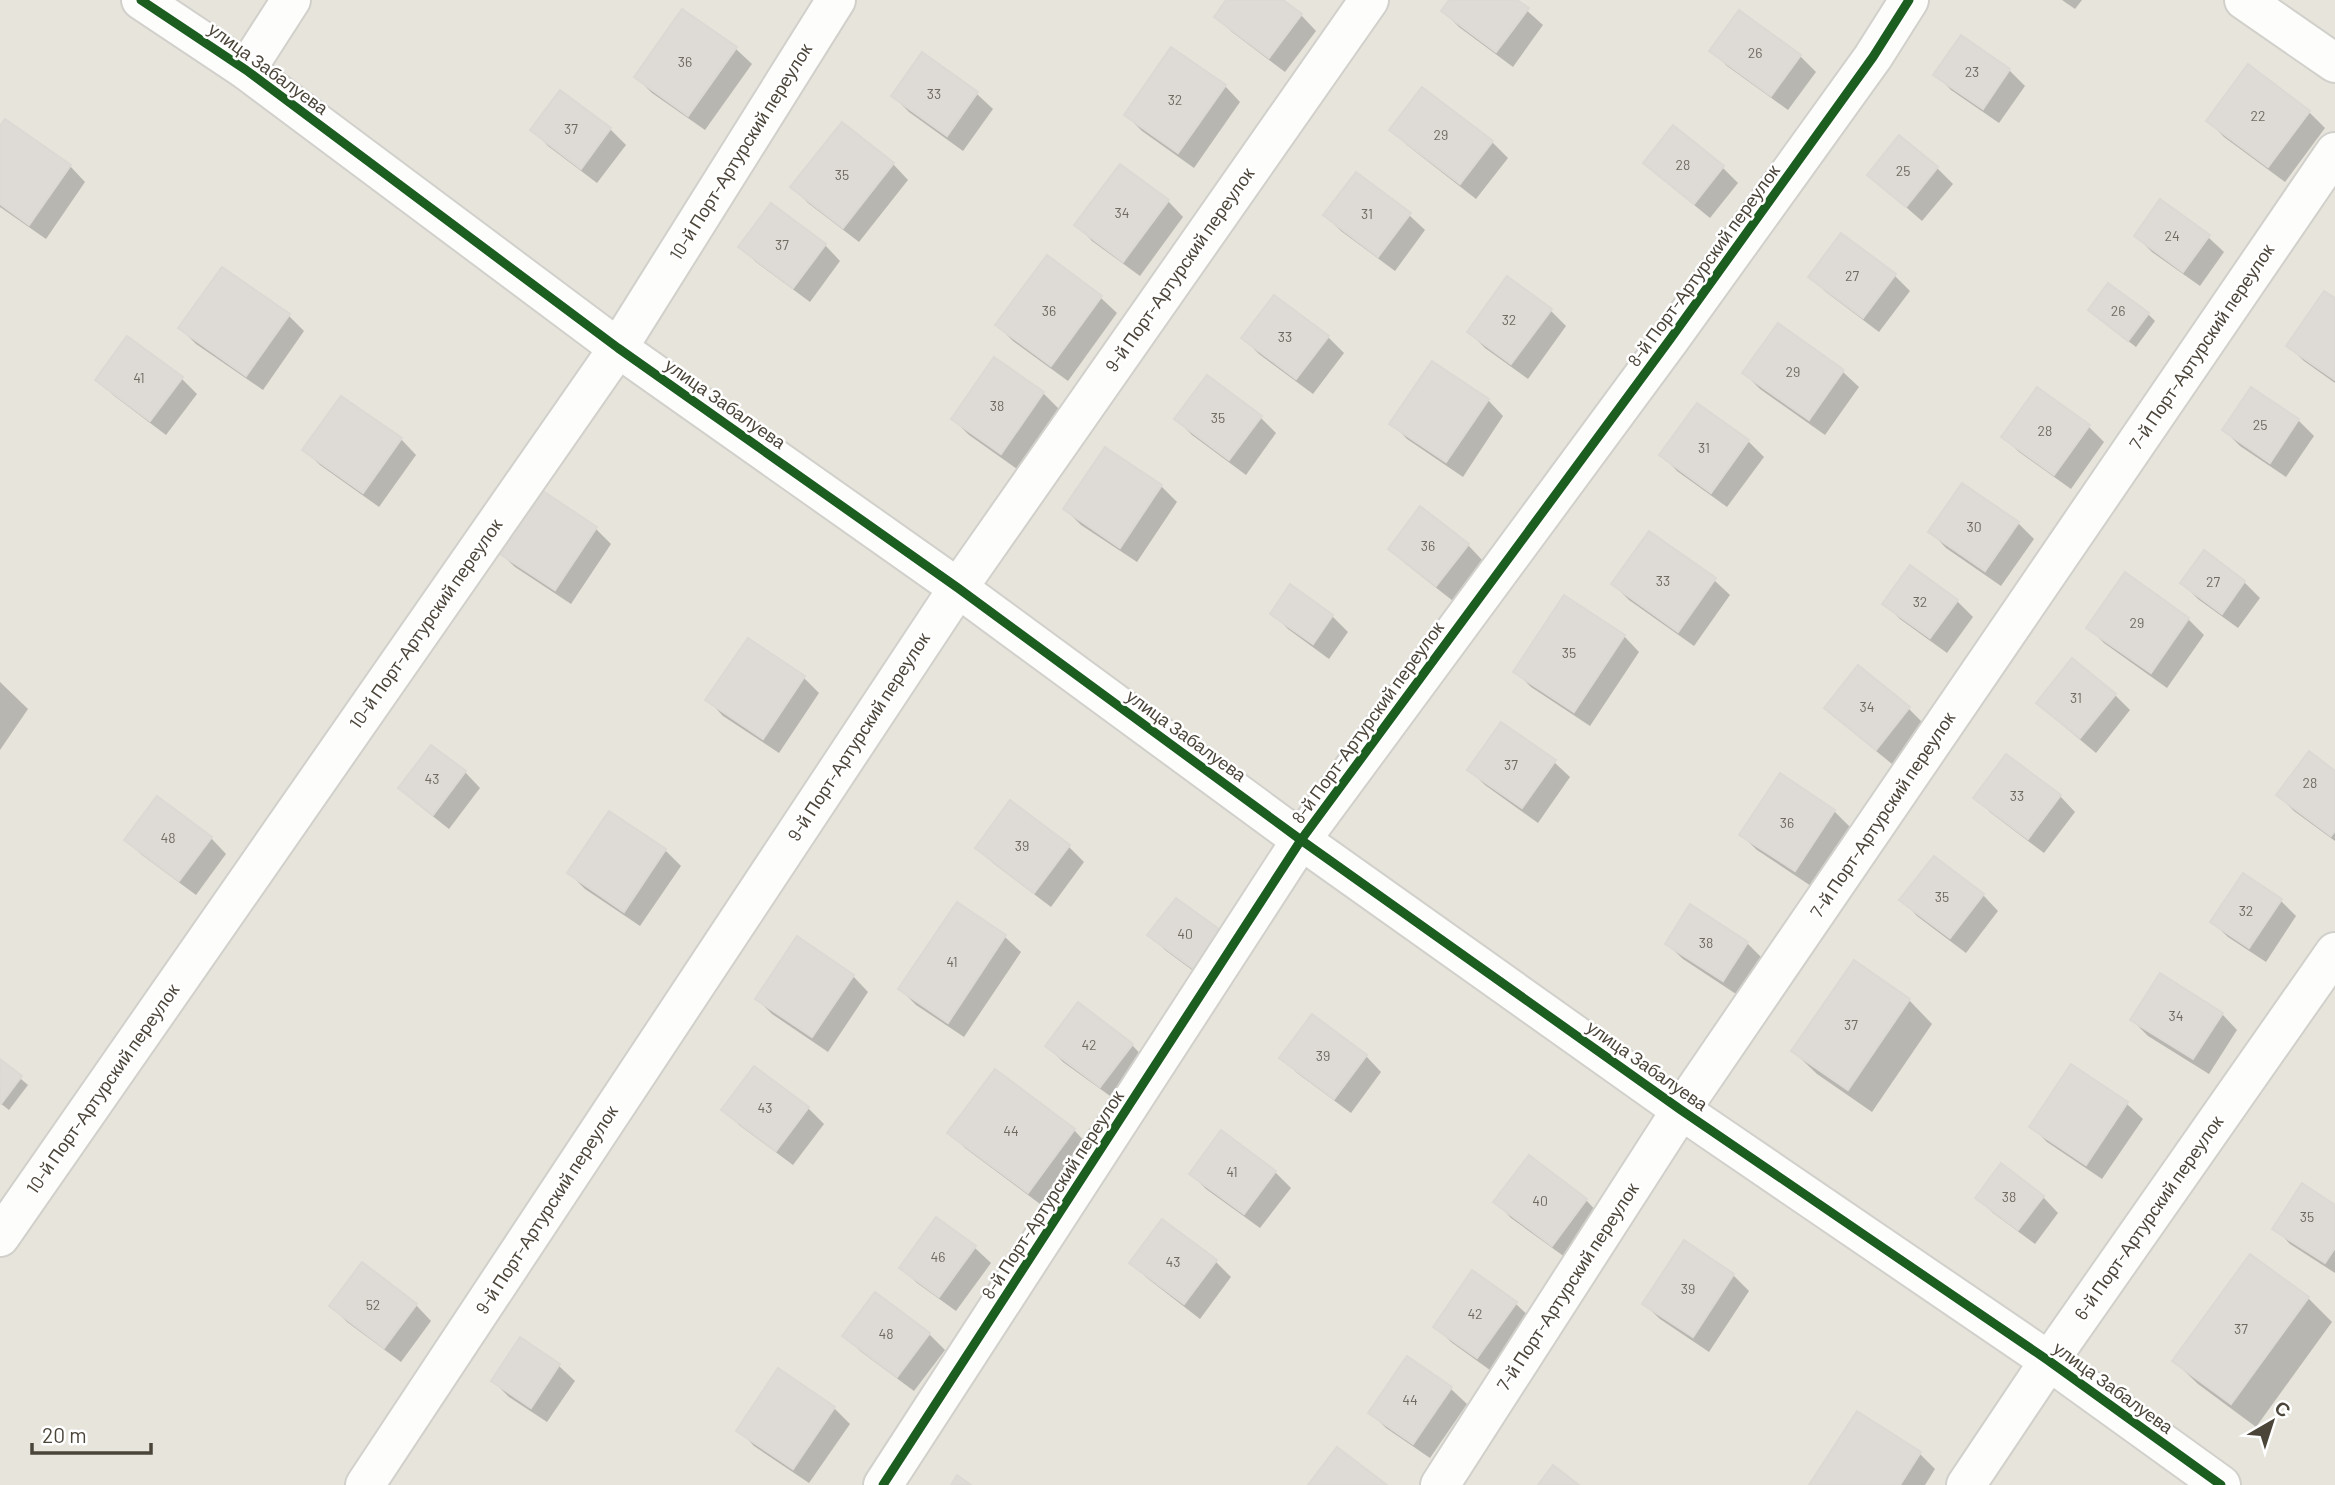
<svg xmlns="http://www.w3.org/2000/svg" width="2335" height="1485" viewBox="0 0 2335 1485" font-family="Barlow,sans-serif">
  <rect width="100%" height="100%" fill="#f4f2ee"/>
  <rect fill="#e7e4dc" x="0" y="0" width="2335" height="1485"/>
  <g fill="#0003">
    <path d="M1229 0H1280L1301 15 1316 31 1285 72 1232 32 1216 17Z"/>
    <path d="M1452 0H1515L1543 25 1513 67 1459 27 1443 11Z"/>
    <path d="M2062 0H2082L2075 9Z"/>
    <path d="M682 11 736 49 752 64 705 130 652 93 636 77Z"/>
    <path d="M1739 12 1800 56 1816 72 1788 110 1727 66 1711 50Z"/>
    <path d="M2009 70 2025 86 1999 123 1951 90 1936 74Z"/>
    <path d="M1225 86 1240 102 1194 168 1142 131 1126 115Z"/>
    <path d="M1422 89 1492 142 1508 158 1476 199 1407 145 1391 129Z"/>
    <path d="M561 93 610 129 626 145 597 183 548 146 533 130Z"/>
    <path d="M977 94 993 109 963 151 909 112 893 96Z"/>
    <path d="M2309 112 2325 128 2285 182 2224 137 2208 121Z"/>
    <path d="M1673 128 1723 168 1738 183 1710 218 1661 178 1645 163Z"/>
    <path d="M0 129 70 166 85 182 46 239 0 207Z"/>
    <path d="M893 164 908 180 859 242 808 203 793 187Z"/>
    <path d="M1937 168 1953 184 1922 221 1869 175Z"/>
    <path d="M1168 201 1183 217 1140 276 1092 241 1077 225Z"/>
    <path d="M1325 215H1409L1425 230 1395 271 1341 231Z"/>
    <path d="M2136 236 2208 237 2224 252 2200 286 2152 252Z"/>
    <path d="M825 245 840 261 810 302 756 262 740 247Z"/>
    <path d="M1047 257 1101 298 1117 313 1068 381 1013 341 997 325Z"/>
    <path d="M1895 276 1910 291 1879 332 1826 292 1810 277Z"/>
    <path d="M2335 300V383L2304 361 2288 346Z"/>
    <path d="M1550 310 1566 326 1528 379 1485 348 1469 332Z"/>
    <path d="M2148 314 2155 321 2136 347 2097 317Z"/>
    <path d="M289 316 304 331 263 390 196 344 180 328Z"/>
    <path d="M1778 325 1843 372 1859 387 1825 435 1760 389 1744 373Z"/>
    <path d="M1328 337 1344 353 1313 394 1259 354 1243 338Z"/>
    <path d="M181 378 197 394 166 435 113 395 97 379Z"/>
    <path d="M1043 393 1059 409 1017 469 969 435 953 419Z"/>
    <path d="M1488 400 1503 416 1463 477 1407 439 1392 423Z"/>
    <path d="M1261 418 1276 433 1246 475 1192 435 1176 419Z"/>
    <path d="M2298 420 2314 436 2286 477 2240 446 2224 430Z"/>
    <path d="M2088 426 2104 442 2071 489 2019 452 2003 437Z"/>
    <path d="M401 439 416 455 379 507 320 465 304 450Z"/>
    <path d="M1748 441 1764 457 1727 507 1677 471 1662 455Z"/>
    <path d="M1106 449 1161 486 1177 502 1137 562 1081 525 1065 509Z"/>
    <path d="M2018 523 2034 539 2001 586 1946 548 1931 532Z"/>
    <path d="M596 529 611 544 571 604 515 567 499 552Z"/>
    <path d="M1468 545 1483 561 1453 601 1406 564 1390 549Z"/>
    <path d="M2205 553 2244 582 2260 598 2238 628 2198 599 2182 583Z"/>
    <path d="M1910 567 1957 601 1973 617 1947 653 1900 619 1885 604Z"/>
    <path d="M1714 580 1730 595 1694 646 1629 600 1613 584Z"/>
    <path d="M1291 587 1332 616 1348 632 1329 659 1288 629 1272 613Z"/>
    <path d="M2188 619 2204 635 2167 688 2104 643 2088 627Z"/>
    <path d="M1624 636 1639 652 1590 726 1531 687 1515 671Z"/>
    <path d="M804 678 819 693 779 753 723 716 708 700Z"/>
    <path d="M0 682 28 709 0 750Z"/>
    <path d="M2115 695 2130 710 2096 753 2054 718 2038 703Z"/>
    <path d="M1826 707 1909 709 1924 724 1892 764 1842 723Z"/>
    <path d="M1554 762 1570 777 1538 823 1485 785 1469 770Z"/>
    <path d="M465 772 480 788 449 829 416 803 401 787Z"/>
    <path d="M2335 773V841L2294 811 2278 795Z"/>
    <path d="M2060 796 2075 812 2044 853 1991 813 1975 798Z"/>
    <path d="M1834 811 1850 827 1811 886 1757 850 1741 835Z"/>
    <path d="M211 838 226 854 196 895 142 855 126 840Z"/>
    <path d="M1068 846 1084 862 1051 907 993 863 977 847Z"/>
    <path d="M665 850 681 866 640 926 585 889 569 873Z"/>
    <path d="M1983 895 1998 911 1966 953 1917 916 1902 900Z"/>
    <path d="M1176 900 1211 984 1165 950 1150 935Z"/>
    <path d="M2281 901 2296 916 2266 962 2228 937 2212 922Z"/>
    <path d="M957 904 1005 937 1021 952 964 1037 916 1005 900 989Z"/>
    <path d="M1747 943 1763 959 1739 996 1683 959 1667 944Z"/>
    <path d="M853 976 868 992 828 1052 772 1014 757 999Z"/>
    <path d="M1909 1000 1932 1024 1872 1112 1817 1074 1793 1051Z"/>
    <path d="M2222 1014 2237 1030 2209 1074 2148 1036 2132 1020Z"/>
    <path d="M1132 1045 1147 1061 1117 1101 1063 1062 1047 1046Z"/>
    <path d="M1366 1056 1381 1072 1351 1113 1297 1073 1281 1057Z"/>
    <path d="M0 1061 28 1085 9 1110 0 1103Z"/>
    <path d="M755 1068 808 1108 824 1124 793 1165 739 1125 724 1109Z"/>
    <path d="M2127 1104 2143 1119 2102 1179 2047 1142 2031 1126Z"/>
    <path d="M1074 1130 1089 1146 1044 1207 965 1148 950 1133Z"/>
    <path d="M1275 1172 1291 1188 1260 1228 1206 1189 1191 1174Z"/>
    <path d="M2043 1197 2058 1213 2035 1244 1993 1213 1977 1198Z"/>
    <path d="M1586 1200 1601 1216 1569 1260 1511 1218 1496 1202Z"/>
    <path d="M2335 1207V1273L2290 1244 2275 1228Z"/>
    <path d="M936 1220 975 1248 991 1263 956 1311 917 1283 901 1268Z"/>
    <path d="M2250 1256 2308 1298 2332 1322 2256 1427 2198 1384 2174 1361Z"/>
    <path d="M1215 1261 1231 1277 1200 1319 1147 1278 1131 1263Z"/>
    <path d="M1733 1275 1749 1291 1709 1352 1660 1319 1644 1304Z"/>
    <path d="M1516 1304 1532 1319 1494 1373 1451 1342 1435 1326Z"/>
    <path d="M416 1305 431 1321 401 1362 347 1322 331 1306Z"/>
    <path d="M929 1334 945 1350 914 1391 860 1351 845 1336Z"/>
    <path d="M521 1340 559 1366 575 1381 547 1422 509 1397 493 1381Z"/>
    <path d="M1408 1359 1451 1389 1467 1404 1430 1458 1386 1428 1371 1413Z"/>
    <path d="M834 1408 850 1424 809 1483 754 1446 739 1430Z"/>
    <path d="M1920 1454 1935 1469 1925 1485H1812Z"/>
  </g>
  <g fill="#dedbd6" stroke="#dcd9d4" stroke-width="2">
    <path d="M1226 0H1283L1302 14 1269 58 1214 17Z"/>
    <path d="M1449 0H1517L1529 8 1496 52 1441 11Z"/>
    <path d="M682 9 737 47 688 116 634 77Z"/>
    <path d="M1739 10 1801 55 1771 96 1709 51Z"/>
    <path d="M1961 35 2010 69 1983 109 1933 75Z"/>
    <path d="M1171 47 1226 85 1178 153 1124 115Z"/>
    <path d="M922 52 978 92 947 136 891 96Z"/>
    <path d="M2248 64 2310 111 2268 167 2206 121Z"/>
    <path d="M1422 87 1493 141 1460 184 1389 130Z"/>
    <path d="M560 90 611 128 581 169 530 130Z"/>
    <path d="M5 119 71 165 29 225 0 204V126Z"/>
    <path d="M842 122 894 163 843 228 790 187Z"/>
    <path d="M1673 125 1724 166 1694 204 1643 163Z"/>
    <path d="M1899 135 1938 167 1906 207 1867 175Z"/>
    <path d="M1120 164 1169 200 1123 262 1074 225Z"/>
    <path d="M1356 172 1411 213 1378 257 1323 215Z"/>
    <path d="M2160 199 2210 235 2183 272 2134 236Z"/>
    <path d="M771 203 826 244 793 288 738 247Z"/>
    <path d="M1841 233 1896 274 1863 318 1808 277Z"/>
    <path d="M1047 255 1102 296 1051 366 995 325Z"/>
    <path d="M222 267 290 314 246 376 178 328Z"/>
    <path d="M1507 276 1552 309 1511 364 1467 332Z"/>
    <path d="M2108 283 2149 313 2128 341 2088 310Z"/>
    <path d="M2324 291 2335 298V380L2286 346Z"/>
    <path d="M1274 295 1329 336 1296 379 1241 338Z"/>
    <path d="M1778 323 1844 370 1809 420 1742 373Z"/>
    <path d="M127 336 183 377 150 421 95 380Z"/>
    <path d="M994 357 1044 392 1001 454 951 419Z"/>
    <path d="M1432 361 1489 399 1446 462 1389 424Z"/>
    <path d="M1207 375 1262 416 1229 460 1174 419Z"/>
    <path d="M2037 387 2090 425 2054 475 2001 437Z"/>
    <path d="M2251 387 2299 419 2270 463 2222 430Z"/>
    <path d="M341 396 402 438 363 493 302 450Z"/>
    <path d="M1697 403 1749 440 1711 493 1659 455Z"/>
    <path d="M1105 447 1162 485 1120 548 1063 509Z"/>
    <path d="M1962 483 2019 522 1985 571 1928 532Z"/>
    <path d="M540 489 597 527 555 590 497 552Z"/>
    <path d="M1420 506 1469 544 1436 586 1388 549Z"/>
    <path d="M1649 531 1716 578 1678 632 1611 584Z"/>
    <path d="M2204 550 2245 581 2222 614 2180 583Z"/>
    <path d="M1910 565 1958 600 1930 638 1882 604Z"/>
    <path d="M2125 572 2189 618 2151 673 2086 628Z"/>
    <path d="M1290 584 1333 615 1313 644 1270 614Z"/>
    <path d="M1564 595 1625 635 1574 712 1513 672Z"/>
    <path d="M748 638 805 676 763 739 705 700Z"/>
    <path d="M2072 658 2116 694 2080 738 2036 703Z"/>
    <path d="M1858 665 1910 707 1876 750 1824 708Z"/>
    <path d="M1501 722 1556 760 1522 808 1467 770Z"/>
    <path d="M431 745 466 771 433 815 398 788Z"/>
    <path d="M2309 751 2335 771V831L2331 836 2276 795Z"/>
    <path d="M2006 754 2061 795 2028 839 1973 798Z"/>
    <path d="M1780 773 1835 810 1795 871 1739 835Z"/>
    <path d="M157 796 212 837 179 881 124 840Z"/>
    <path d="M1010 800 1070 845 1034 893 975 848Z"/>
    <path d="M609 811 666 849 624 912 567 873Z"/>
    <path d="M1934 856 1984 894 1950 938 1899 900Z"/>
    <path d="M2243 873 2282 899 2249 948 2210 922Z"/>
    <path d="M1176 898 1223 932 1195 970 1147 935Z"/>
    <path d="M957 902 1006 935 948 1023 898 989Z"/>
    <path d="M1690 904 1748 942 1723 981 1665 944Z"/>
    <path d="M797 936 854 975 812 1037 755 999Z"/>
    <path d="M1854 960 1910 999 1848 1090 1791 1051Z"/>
    <path d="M2160 973 2223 1013 2193 1059 2130 1020Z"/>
    <path d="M1078 1002 1133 1044 1100 1087 1045 1046Z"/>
    <path d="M1312 1014 1367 1055 1334 1099 1279 1058Z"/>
    <path d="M0 1059 22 1076 1 1104H0Z"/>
    <path d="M2071 1064 2128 1102 2086 1165 2029 1127Z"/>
    <path d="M754 1066 809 1107 776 1151 721 1110Z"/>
    <path d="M995 1069 1075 1129 1028 1193 947 1133Z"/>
    <path d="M1221 1130 1276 1171 1244 1214 1189 1174Z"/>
    <path d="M1529 1155 1587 1199 1552 1246 1493 1202Z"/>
    <path d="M2001 1163 2044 1196 2018 1230 1975 1198Z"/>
    <path d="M2302 1183 2335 1205V1248L2325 1263 2272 1229Z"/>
    <path d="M936 1217 976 1246 939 1297 899 1268Z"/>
    <path d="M1162 1219 1217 1260 1184 1304 1129 1263Z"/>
    <path d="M1684 1240 1734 1274 1693 1337 1642 1304Z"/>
    <path d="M2250 1254 2309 1297 2231 1404 2172 1361Z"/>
    <path d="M362 1262 417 1304 384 1348 329 1306Z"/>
    <path d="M1472 1270 1517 1302 1477 1358 1433 1327Z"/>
    <path d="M875 1292 930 1333 897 1377 842 1336Z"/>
    <path d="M520 1337 560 1364 531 1408 491 1381Z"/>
    <path d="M1407 1356 1452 1387 1413 1444 1368 1413Z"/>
    <path d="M778 1368 835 1407 793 1469 736 1431Z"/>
    <path d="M1857 1411 1921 1452 1900 1485H1809Z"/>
    <path d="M1337 1447 1387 1485H1308Z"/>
    <path d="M1553 1465 1579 1485H1538Z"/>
    <path d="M957 1475 971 1485H951Z"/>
  </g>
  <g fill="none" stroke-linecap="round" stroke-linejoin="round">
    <g stroke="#d2d0cb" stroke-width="42">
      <g id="minor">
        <path d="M141 0 246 70 618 348 958 588 1301 840 1681 1110 2049 1361 2221 1485"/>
        <path d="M2244 0 2335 63"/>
        <path d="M246 70 291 0"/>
        <path d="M0 1237 618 348 836 0"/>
        <path d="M365 1485 958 588 1369 0"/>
        <path d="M883 1485 1301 840 1671 338 1873 57 1909 0"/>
        <path d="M1440 1485 1681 1110 2335 152"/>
        <path d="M1966 1485 2049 1361 2335 952"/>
      </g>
    </g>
    <use href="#minor" stroke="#fdfdfc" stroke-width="38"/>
    <g stroke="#fff" stroke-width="13">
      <g id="cycleway">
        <path d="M141 0 246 70 618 348 958 588 1301 840 1681 1110 2049 1361 2221 1485"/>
        <path d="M883 1485 1301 840 1671 338 1873 57 1909 0"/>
      </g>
    </g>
    <use href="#cycleway" stroke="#1b5e20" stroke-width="9"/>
  </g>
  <g text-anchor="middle" stroke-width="5" stroke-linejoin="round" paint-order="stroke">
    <g font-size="14" fill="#706a61">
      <text x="1755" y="58">26</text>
      <text x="685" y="67">36</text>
      <text x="1972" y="77">23</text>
      <text x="934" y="99">33</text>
      <text x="1175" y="105">32</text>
      <text x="2258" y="121">22</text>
      <text x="571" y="134">37</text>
      <text x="1441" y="140">29</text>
      <text x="1683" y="170">28</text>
      <text x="1903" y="176">25</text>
      <text x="842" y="180">35</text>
      <text x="1122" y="218">34</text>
      <text x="1367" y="219">31</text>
      <text x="2172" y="241">24</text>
      <text x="782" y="250">37</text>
      <text x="1852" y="281">27</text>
      <text x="1049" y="316">36</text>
      <text x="2118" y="316">26</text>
      <text x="1509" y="325">32</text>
      <text x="1285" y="342">33</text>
      <text x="1793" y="377">29</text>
      <text x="139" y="383">41</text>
      <text x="997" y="411">38</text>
      <text x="1218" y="423">35</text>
      <text x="2260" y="430">25</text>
      <text x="2045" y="436">28</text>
      <text x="1704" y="453">31</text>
      <text x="1974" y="532">30</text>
      <text x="1428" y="551">36</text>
      <text x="1663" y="586">33</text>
      <text x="2213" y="587">27</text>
      <text x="1920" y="607">32</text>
      <text x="2137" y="628">29</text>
      <text x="1569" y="658">35</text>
      <text x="2076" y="703">31</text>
      <text x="1867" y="712">34</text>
      <text x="1511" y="770">37</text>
      <text x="432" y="784">43</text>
      <text x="2310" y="788">28</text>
      <text x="2017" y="801">33</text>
      <text x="1787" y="828">36</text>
      <text x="168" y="843">48</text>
      <text x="1022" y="851">39</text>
      <text x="1942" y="902">35</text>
      <text x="2246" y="916">32</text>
      <text x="1185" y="939">40</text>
      <text x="1706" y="948">38</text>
      <text x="952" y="967">41</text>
      <text x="2176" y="1021">34</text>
      <text x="1851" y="1030">37</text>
      <text x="1089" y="1050">42</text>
      <text x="1323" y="1061">39</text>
      <text x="765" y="1113">43</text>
      <text x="1011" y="1136">44</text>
      <text x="1232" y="1177">41</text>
      <text x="2009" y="1202">38</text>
      <text x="1540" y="1206">40</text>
      <text x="2307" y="1222">35</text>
      <text x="938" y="1262">46</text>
      <text x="1173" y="1267">43</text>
      <text x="1688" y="1294">39</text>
      <text x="373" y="1310">52</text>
      <text x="1475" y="1319">42</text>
      <text x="2241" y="1334">37</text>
      <text x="886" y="1339">48</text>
      <text x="1410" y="1405">44</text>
    </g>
    <g font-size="18" fill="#4b4439" stroke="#fff">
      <text transform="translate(268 69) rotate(36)" y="6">улица Забалуева</text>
      <text transform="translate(741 152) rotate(-58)" y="6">10-й Порт-Артурский переулок</text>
      <text transform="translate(1704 266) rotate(-54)" y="6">8-й Порт-Артурский переулок</text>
      <text transform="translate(1180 270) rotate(-55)" y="6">9-й Порт-Артурский переулок</text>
      <text transform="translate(2202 347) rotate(-56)" y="6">7-й Порт-Артурский переулок</text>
      <text transform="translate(725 404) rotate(35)" y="6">улица Забалуева</text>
      <text transform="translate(426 624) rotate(-55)" y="6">10-й Порт-Артурский переулок</text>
      <text transform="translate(1368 723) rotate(-54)" y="6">8-й Порт-Артурский переулок</text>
      <text transform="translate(1186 736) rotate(36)" y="6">улица Забалуева</text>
      <text transform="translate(859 737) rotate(-57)" y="6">9-й Порт-Артурский переулок</text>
      <text transform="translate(1883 815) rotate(-56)" y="6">7-й Порт-Артурский переулок</text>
      <text transform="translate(1647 1066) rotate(35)" y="6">улица Забалуева</text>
      <text transform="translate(103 1089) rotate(-55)" y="6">10-й Порт-Артурский переулок</text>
      <text transform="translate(1053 1195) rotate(-57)" y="6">8-й Порт-Артурский переулок</text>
      <text transform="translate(547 1210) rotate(-57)" y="6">9-й Порт-Артурский переулок</text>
      <text transform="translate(2149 1218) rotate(-55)" y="6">6-й Порт-Артурский переулок</text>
      <text transform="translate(1568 1287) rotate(-57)" y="6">7-й Порт-Артурский переулок</text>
      <text transform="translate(2113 1388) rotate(36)" y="6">улица Забалуева</text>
    </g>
  </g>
  <g transform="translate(2272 1422) rotate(39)" stroke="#ffffff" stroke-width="5" paint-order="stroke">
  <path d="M0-5L12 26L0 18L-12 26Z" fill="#4b4439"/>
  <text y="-10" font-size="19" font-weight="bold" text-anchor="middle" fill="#4b4439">С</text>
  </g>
  <path d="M32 1443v10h119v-10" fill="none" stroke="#4b4439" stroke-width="3.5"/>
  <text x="42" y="1443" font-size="21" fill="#4b4439" stroke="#ffffff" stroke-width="5" paint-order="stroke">20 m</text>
</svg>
